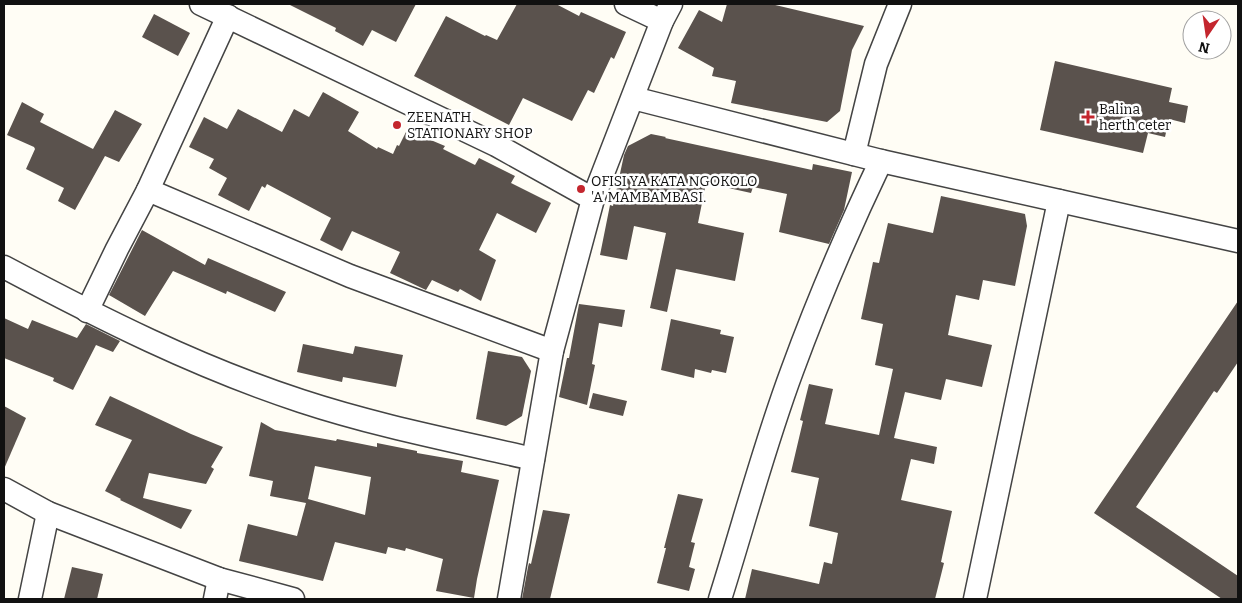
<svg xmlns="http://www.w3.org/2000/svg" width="1242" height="603" viewBox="0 0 1242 603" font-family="Bitter,serif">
  <rect width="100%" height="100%" fill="#fffdf5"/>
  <g fill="#5a524d" fill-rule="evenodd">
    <path d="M288 4H416L396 42 372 30 363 46 335 31 336 28Z"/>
    <path d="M517 4H556L579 16 581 12 626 32 614 59 611 57 594 93 588 90 572 121 523 98 509 125 414 76 446 16 485 36 486 35 497 40Z"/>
    <path d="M727 4H771L864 26 852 50 840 111 827 122 731 103 736 81 712 76 714 68 678 48 699 10 722 22Z"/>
    <path d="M154 14 190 33 178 56 142 37Z"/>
    <path d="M1055 61 1172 88 1169 102 1188 106 1185 123 1169 119 1165 137 1148 133 1143 153 1040 130Z"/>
    <path d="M323 92 359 112 348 131 377 149 378 147 393 154 397 145 399 146 407 130 445 146 443 149 475 165 479 158 515 176 511 183 551 203 536 233 497 213 479 250 496 260 481 301 460 289 458 292 432 280 426 290 390 273 400 252 352 231 342 251 320 240 331 218 267 184 265 188 262 186 249 211 218 195 227 178 209 168 214 159 189 147 204 117 227 129 238 109 282 132 294 109 309 117Z"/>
    <path d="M22 102 44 114 40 122 93 149 115 110 142 124 119 162 105 156 75 210 58 201 64 188 26 169 35 149 34 147 7 135Z"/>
    <path d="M651 134 666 137 665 138 812 170 813 164 852 172 844 210 829 244 779 232 787 194 753 187 751 193 706 183 698 223 744 233 735 281 676 269 667 312 650 308 666 233 634 226 627 260 600 255 610 205 613 206 624 155 628 146Z"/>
    <path d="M941 196 1025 214 1027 226 1015 286 983 280 979 300 956 295 948 335 992 345 982 387 946 379 941 400 905 392 894 438 937 447 934 464 911 459 901 500 952 511 941 562 944 563 935 599H745L752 569 819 584 824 562 832 564 838 533 809 526 819 478 791 472 803 421 800 420 809 384 833 389 825 424 879 435 893 369 875 365 883 324 861 319 873 262 879 263 888 223 933 233Z"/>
    <path d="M142 230 205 265 208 258 286 292 275 312 227 291 226 294 173 271 145 316 109 295Z"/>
    <path d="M1238 301V362L1217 393 1214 391 1136 507 1238 576V599H1222L1094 513Z"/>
    <path d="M579 304 625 310 622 327 599 323 592 364 595 365 587 405 559 397 567 358H569Z"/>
    <path d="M4 318 28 329 32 320 77 338 86 324 120 341 113 352 96 345 73 390 53 381 54 378 4 358Z"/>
    <path d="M671 319 721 330 720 334 734 337 726 373 712 370 711 373 695 369 694 378 661 370Z"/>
    <path d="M303 344 353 354 355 346 403 355 396 387 343 377 342 382 297 372Z"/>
    <path d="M488 351 522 357 531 371 522 416 506 426 476 419Z"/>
    <path d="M593 393 627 401 623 416 589 408Z"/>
    <path d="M110 396 191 434 223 447 211 467 214 469 206 484 149 473 143 498 192 510 181 529 120 500 121 499 105 491 132 440 95 425Z"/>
    <path d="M4 406 26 418 4 469Z"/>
    <path d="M261 422 275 430 336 441 337 439 377 447V443L417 451V453L463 461 461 472 499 480 477 579 474 598 436 591 443 559 406 548 405 551 388 547 386 554 335 542 323 581 239 561 248 524 297 536 306 503 270 496 273 481 249 476ZM315 466 371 477 365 515 308 499Z"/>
    <path d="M678 494 703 499 691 542 695 543 689 567 695 569 689 591 657 583 666 548H664Z"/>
    <path d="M543 510 570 514 550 599H522L528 567 529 563 531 564Z"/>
    <path d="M72 567 103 574 97 599H64Z"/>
  </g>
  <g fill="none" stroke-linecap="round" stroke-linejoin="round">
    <g stroke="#444" stroke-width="25">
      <g id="street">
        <path d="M201 4 496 145 593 199"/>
        <path d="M626 4 662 21"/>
        <path d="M633 98 881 161 1238 241"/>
        <path d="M854 154 876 64 900 4"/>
        <path d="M148 190 350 276 552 351"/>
        <path d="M4 267C100 318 197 367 301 401 377 426 455 441 533 459"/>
        <path d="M87 311 117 249 148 190 228 16"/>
        <path d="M4 489 48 513 219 579 293 599"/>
        <path d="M30 599 48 513"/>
        <path d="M215 599 219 579"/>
        <path d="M509 599 552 351 593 199 662 21 671 4"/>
        <path d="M720 599C744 523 764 446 792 371 818 300 848 230 881 161"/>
        <path d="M975 599 1059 201"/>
      </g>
    </g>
    <use href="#street" stroke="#fff" stroke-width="22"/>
  </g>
  <g fill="#c4262e" stroke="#fff" stroke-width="2">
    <path d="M1085.5 109.5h5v5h5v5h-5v5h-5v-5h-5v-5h5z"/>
    <circle cx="397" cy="125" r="5"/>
    <circle cx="581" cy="189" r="5"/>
  </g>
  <g text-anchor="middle" stroke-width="5" stroke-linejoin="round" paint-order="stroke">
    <g font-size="14" fill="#111" stroke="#fff" text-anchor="start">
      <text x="1099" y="114">Balina<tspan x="1099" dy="16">herth ceter</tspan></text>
      <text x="407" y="122">ZEENATH<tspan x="407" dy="16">STATIONARY SHOP</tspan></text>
      <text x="591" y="186">OFISI YA KATA NGOKOLO<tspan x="591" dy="16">'A' MAMBAMBASI.</tspan></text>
    </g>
  </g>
  <rect width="1242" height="603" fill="none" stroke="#111111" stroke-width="10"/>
  <g transform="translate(1207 35) rotate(193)"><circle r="24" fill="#ffffff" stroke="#a0a0a0"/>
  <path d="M0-4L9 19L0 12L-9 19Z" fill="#c4262e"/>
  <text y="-8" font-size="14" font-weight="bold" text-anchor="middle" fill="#111111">N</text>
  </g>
</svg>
